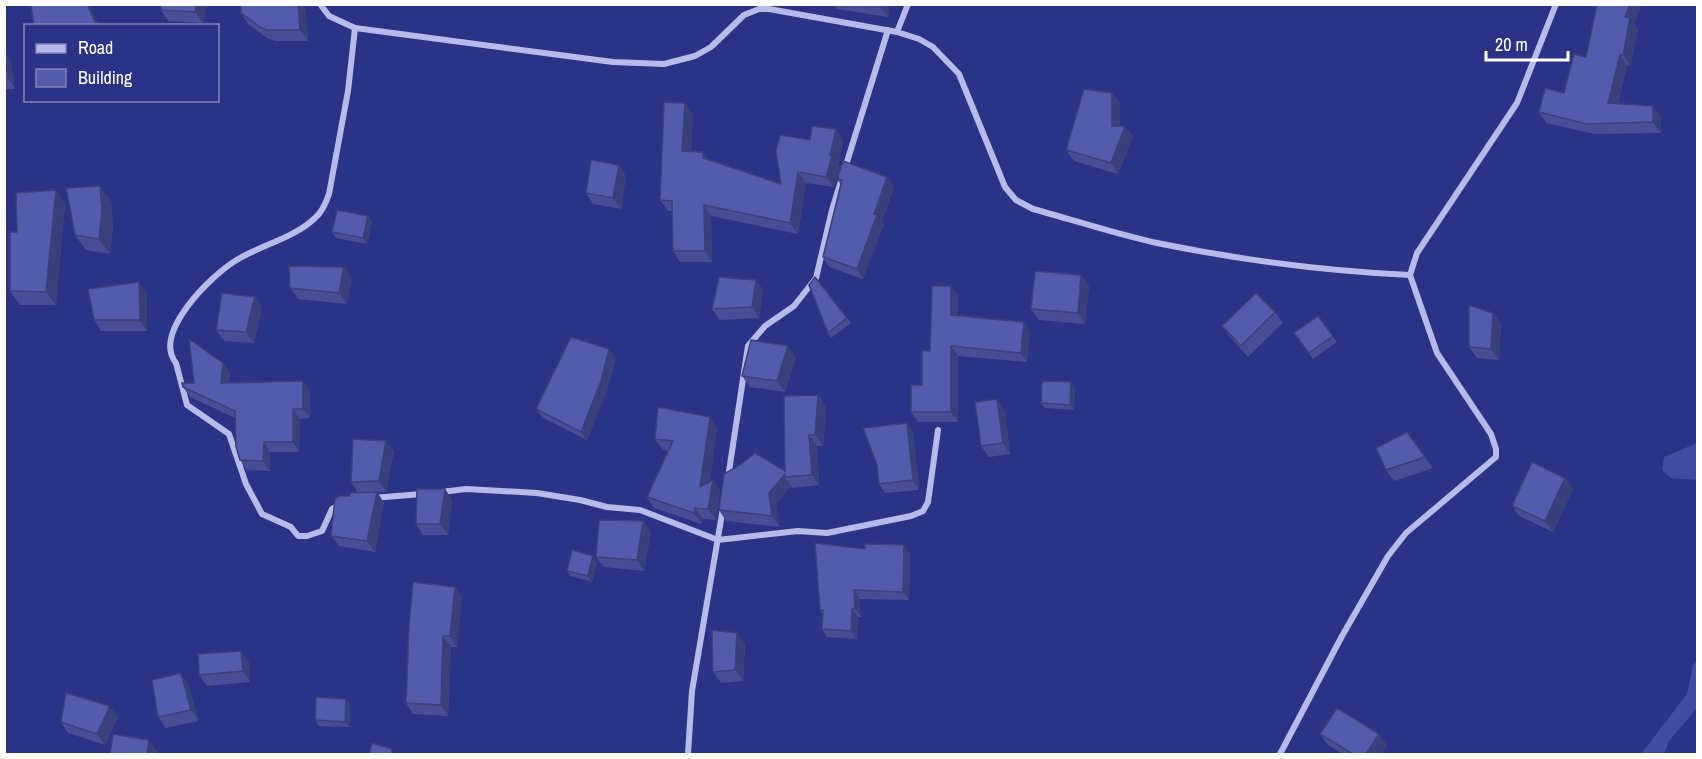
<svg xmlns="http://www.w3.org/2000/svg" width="1702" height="759" viewBox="0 0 1702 759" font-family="'Archivo Narrow',sans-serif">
  <rect width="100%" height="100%" fill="#2b3386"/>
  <g fill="#434ca4">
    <path d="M1697 443V480L1671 478 1662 470 1664 457Z"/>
    <path d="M1697 661V708L1669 741 1664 754H1641L1687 694 1693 665Z"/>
  </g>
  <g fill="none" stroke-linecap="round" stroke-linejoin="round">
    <g stroke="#b6bbe7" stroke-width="6">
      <path d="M320 4 329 16 355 28 613 62 664 64 695 56 711 47 744 15 759 9H769L897 32 919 39 933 47 959 74 1005 187 1016 200 1033 209C1074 220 1115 234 1157 243 1240 260 1325 271 1410 275"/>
      <path d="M897 32 908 4"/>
      <path d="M728 478 748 346 765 326 794 306 816 278 832 210 888 30"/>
      <path d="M441 492 466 489 537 493 580 500 607 507 640 510 718 540 798 531 827 533 911 516 923 511 928 502 938 430"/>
      <path d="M372 498 422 494"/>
      <path d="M340 504 332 509 322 531 307 536H298L291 527 262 514 246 484 229 434 187 405 176 363C152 333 211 276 235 261 260 245 293 239 315 218 322 212 326 203 329 194L348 91 355 28"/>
      <path d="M688 754 692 691 723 508"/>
      <path d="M1280 754 1342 636 1388 556 1406 533 1496 457V449L1491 434 1437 353 1410 275 1417 253 1517 103 1556 4"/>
    </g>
  </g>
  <g fill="#474e95">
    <path d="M161 4H207L203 23 168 21 161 10Z"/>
    <path d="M834 4H889L888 17 837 9Z"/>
    <path d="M1596 4H1642L1634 23 1638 29 1630 66 1627 65 1618 104 1653 106 1661 117V133L1595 134 1546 123 1539 112 1564 93 1586 57 1597 6Z"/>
    <path d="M305 7 308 41H275L267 38 248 24 241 13Z"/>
    <path d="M4 53 11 63 15 89H4Z"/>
    <path d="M1112 93 1120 104V126L1133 136 1118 174 1074 161 1066 150Z"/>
    <path d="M693 114 691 151 709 160 781 184 810 140H843L838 165 840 167 834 187 806 183 798 234 711 216 712 262H680L673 251 672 211H668L660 200Z"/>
    <path d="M626 176 621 209 593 204 586 193Z"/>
    <path d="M887 177 894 187 882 221 884 224 863 279 829 267 823 257 841 185 837 179Z"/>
    <path d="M111 201 113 227 110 254 86 250 75 235Z"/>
    <path d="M65 204 56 305H20L10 291 17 232Z"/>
    <path d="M368 216 372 222 367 244 336 238 332 232Z"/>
    <path d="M1081 275 1089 286 1085 324 1039 320 1031 309Z"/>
    <path d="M352 278 347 304 298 299 290 288Z"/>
    <path d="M756 280 763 290 759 318 720 320 712 309Z"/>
    <path d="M951 286 958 296V316L1030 331 1027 362 958 356V422H918L911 412 922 385 930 351Z"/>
    <path d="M147 293V331H101L94 320Z"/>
    <path d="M255 297 262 308 254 343 224 341 216 330Z"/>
    <path d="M1275 312 1283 323 1248 357 1230 337 1222 326Z"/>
    <path d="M1493 313 1501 324 1499 360 1477 358 1469 347Z"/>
    <path d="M1318 316 1337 342 1313 359 1294 333Z"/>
    <path d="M847 318 851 323 831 338 828 333Z"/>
    <path d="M609 349 616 358 607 390 587 440 543 418 536 409Z"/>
    <path d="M796 357 785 392 750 387 742 376Z"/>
    <path d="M223 363 230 373 229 383 303 381 310 391V418L300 419 299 452H270V471L247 470 240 460 235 418 190 397 183 387 194 383Z"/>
    <path d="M1071 382 1075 388 1074 410 1045 408 1041 403Z"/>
    <path d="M826 406 823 446H817L819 485 792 488 791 486 776 504 780 527 726 521 719 510 785 471Z"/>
    <path d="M1005 410 1010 454 989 457 981 446Z"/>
    <path d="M710 417 717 428 710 481 713 480 720 491 716 520 703 519 702 524 654 508 647 497 668 451 663 450 655 439Z"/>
    <path d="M913 432 919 490 885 493 879 484Z"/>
    <path d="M1407 432 1433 468 1394 481 1386 470Z"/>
    <path d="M394 451 386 492H377L384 503 375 552 339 546 331 536 358 493 351 482Z"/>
    <path d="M1565 478 1573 489 1553 532 1519 516 1512 506Z"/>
    <path d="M445 489 452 500 448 535H423L416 524Z"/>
    <path d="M643 521 651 532 644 571 604 567 596 557Z"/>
    <path d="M910 553 909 600 859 599 861 617H858L857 639 827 637 822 629V614L820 610Z"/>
    <path d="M597 562 592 582 571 576 567 571Z"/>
    <path d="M455 587 462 598 457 647H451L448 716 413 714 406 703Z"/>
    <path d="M745 644 743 681 721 683 713 672Z"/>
    <path d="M249 662 250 682 207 686 199 675Z"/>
    <path d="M188 684 199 721 166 728 158 717Z"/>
    <path d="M350 705 349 727 319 726 315 720Z"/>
    <path d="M118 717 105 745 68 733 61 722Z"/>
    <path d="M1320 734 1387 745 1381 754H1343L1328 745Z"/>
  </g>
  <g fill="#3a4079">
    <path d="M87 4H89L90 6 99 26H96Z"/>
    <path d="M197 4H207L203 23 195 12Z"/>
    <path d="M298 4H303L305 7 308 41 300 30Z"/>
    <path d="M880 4H889L888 17 880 6Z"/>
    <path d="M1630 4H1642L1634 23 1638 29 1630 66 1623 55 1625 17Z"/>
    <path d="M4 53 11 63 15 89 8 78Z"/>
    <path d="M1620 55 1627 65 1615 113 1608 103Z"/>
    <path d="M1112 93 1120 104V137L1112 126Z"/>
    <path d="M685 103 693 114 690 162 682 151Z"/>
    <path d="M1653 106 1661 117V133L1653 122Z"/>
    <path d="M4 113 6 136 4 133Z"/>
    <path d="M1125 126 1133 136 1118 174 1111 163Z"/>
    <path d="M836 129 843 140 838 165 840 167 834 187 826 177Z"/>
    <path d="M703 152 711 162 703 158Z"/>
    <path d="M619 165 626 176 621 209 613 198Z"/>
    <path d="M798 172 806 183 798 234 790 223Z"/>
    <path d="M887 177 894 187 882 221 884 224 863 279 857 269 874 214Z"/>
    <path d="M100 186 111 201 113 227 110 254 99 239Z"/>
    <path d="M56 190 65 204 56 305 46 292Z"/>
    <path d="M704 205 711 216 712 262 705 251Z"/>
    <path d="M368 216 372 222 367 244 363 238Z"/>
    <path d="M344 267 352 278 347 304 339 293Z"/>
    <path d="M1081 275 1089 286 1085 324 1078 313Z"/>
    <path d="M756 280 763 290 759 318 752 307Z"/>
    <path d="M139 282 147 293V331L140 320Z"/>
    <path d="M951 286 958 296V324L951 315Z"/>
    <path d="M255 297 262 308 254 343 246 332Z"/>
    <path d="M1493 313 1501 324 1499 360 1491 349Z"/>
    <path d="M1024 322 1030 331 1027 362 1021 353Z"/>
    <path d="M788 346 796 357 785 392 777 381Z"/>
    <path d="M951 346 958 356V422L951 412Z"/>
    <path d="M609 349 616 358 607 390 587 440 581 432Z"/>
    <path d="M223 363 230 373 228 393 221 383Z"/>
    <path d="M303 381 310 391V418L303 409Z"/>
    <path d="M1071 382 1075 388 1074 410 1070 405Z"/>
    <path d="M818 395 826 406 823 446 815 435Z"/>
    <path d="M997 399 1005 410 1010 454 1003 443Z"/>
    <path d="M293 409 300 419 299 452 293 442Z"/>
    <path d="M710 417 717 428 708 497 700 487Z"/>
    <path d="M907 423 913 432 919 490 913 480Z"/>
    <path d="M809 435 817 446 819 485 812 475Z"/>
    <path d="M386 441 394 451 386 492 379 481Z"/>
    <path d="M264 442 270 452V471L263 461Z"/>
    <path d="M785 474V477L791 486 776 504 780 527 772 516 769 493Z"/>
    <path d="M1565 478 1573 489 1553 532 1545 521Z"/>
    <path d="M713 480 720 491 716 520 708 509Z"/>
    <path d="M445 489 452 500 448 535 440 524Z"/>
    <path d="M377 492 384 503 375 552 367 541Z"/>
    <path d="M695 508 703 519 702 524 694 513Z"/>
    <path d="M643 521 651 532 644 571 637 560Z"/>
    <path d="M904 545 910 553 909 600 903 592Z"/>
    <path d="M593 556 597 562 592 582 588 576Z"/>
    <path d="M455 587 462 598 457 647 450 636Z"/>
    <path d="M854 590 859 599 861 617 855 608Z"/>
    <path d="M852 609 858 617 857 639 851 631Z"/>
    <path d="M737 633 745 644 743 681 735 670Z"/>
    <path d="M443 636 451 647 448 716 441 705Z"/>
    <path d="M241 651 249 662 250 682 243 671Z"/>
    <path d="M181 673 188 684 199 721 191 710Z"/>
    <path d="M346 699 350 705 349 727 345 722Z"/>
    <path d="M110 706 118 717 105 745 97 734Z"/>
    <path d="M1379 734 1387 745 1381 754H1366Z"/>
    <path d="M149 740 157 751 156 754H147Z"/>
  </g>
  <g fill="#535bad" stroke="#3a4079" stroke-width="1.5">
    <path d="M38 4H87L96 24 90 26H34L31 6Z"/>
    <path d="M161 4H197L195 12 161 10Z"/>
    <path d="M241 4H298L300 30H267L260 27 241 13Z"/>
    <path d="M1597 4H1630L1625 17 1630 18 1623 55H1620L1608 103 1653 106V122L1587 124 1539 112 1545 88 1564 93 1574 54 1586 57Z"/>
    <path d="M4 57 8 78H4Z"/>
    <path d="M1084 89 1112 93V126H1125L1111 163 1066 150Z"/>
    <path d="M664 102 685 103 682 151 703 152V158L781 184 776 151 780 135 810 140 812 126 836 129 830 155 832 156 826 177 798 172 790 223 704 205 705 251H673L672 201 660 200Z"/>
    <path d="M591 160 619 165 613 198 586 193Z"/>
    <path d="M843 161 887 177 874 214 877 215 857 269 823 257 842 180 837 179Z"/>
    <path d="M100 186 102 211 99 239 75 235 66 188Z"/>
    <path d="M56 190 46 292 10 291V232H17L16 193Z"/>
    <path d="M337 210 368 216 363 238 332 232Z"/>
    <path d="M289 266 344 267 339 293 290 288Z"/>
    <path d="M1035 271 1081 275 1078 313 1031 309Z"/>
    <path d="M719 277 756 280 752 307 712 309Z"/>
    <path d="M815 277 847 318 828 333 809 285Z"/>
    <path d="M139 282 140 320H94L88 289Z"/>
    <path d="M932 286H951V315L1024 322 1021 353 951 346V412H911V385H922V350L930 351Z"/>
    <path d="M222 293 255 297 246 332 216 330Z"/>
    <path d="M1256 293 1275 312 1241 346 1222 326Z"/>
    <path d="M1469 305 1493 313 1491 349 1469 347Z"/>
    <path d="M1318 316 1333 336 1309 353 1294 333Z"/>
    <path d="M571 337 609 349 601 381 581 432 536 409Z"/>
    <path d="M189 339 223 363 221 383 303 381V409H293V442H264L263 461 240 460 236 447 235 411 183 387 182 383H194Z"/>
    <path d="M751 340 788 346 777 381 742 376Z"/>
    <path d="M1042 381 1071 382 1070 405 1041 403Z"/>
    <path d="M818 395 815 435H809L812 475 785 477V474L769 493 772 516 719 510 724 474 740 465 755 453 785 471 784 396Z"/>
    <path d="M997 399 1003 443 981 446 975 402Z"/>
    <path d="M658 407 710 417 700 487 713 480 708 509 695 508 694 513 647 497 673 441 655 439Z"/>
    <path d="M907 423 913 480 879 484 877 465 863 428Z"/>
    <path d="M1407 432 1425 457 1386 470 1376 448Z"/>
    <path d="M353 439 386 441 379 481 351 482Z"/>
    <path d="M1532 462 1565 478 1545 521 1512 506Z"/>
    <path d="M417 489H445L440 524H416Z"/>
    <path d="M377 492 367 541 331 536 335 498 340 496H350V493Z"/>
    <path d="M599 520 643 521 637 560 596 557Z"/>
    <path d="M815 543 865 549V544L904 545 903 592 854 590 855 608 852 609 851 631 822 629 823 610H820Z"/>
    <path d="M572 550 593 556 588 576 567 571Z"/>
    <path d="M413 582 455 587 450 636H443L441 705 406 703 409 625Z"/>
    <path d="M712 630 737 633 735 670 713 672Z"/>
    <path d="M241 651 243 671 199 675 198 654Z"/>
    <path d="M181 673 191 710 158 717 152 680Z"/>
    <path d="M66 693 110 706 97 734 61 722Z"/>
    <path d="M316 697 346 699 345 722 315 720Z"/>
    <path d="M1337 708 1379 734 1366 754H1353L1320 734Z"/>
    <path d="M113 734 149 740 147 754H110Z"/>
    <path d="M372 743 392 749V754H369Z"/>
  </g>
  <rect width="1702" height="759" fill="none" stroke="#ffffff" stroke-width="12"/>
  <rect x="24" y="24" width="195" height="78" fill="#2b3386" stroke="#8085b6" stroke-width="1.5"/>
  <rect x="36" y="44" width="30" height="9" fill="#b6bbe7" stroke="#8085b6" stroke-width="1.5"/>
  <text x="78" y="54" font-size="18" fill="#ffffff">Road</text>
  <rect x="36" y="69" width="30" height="18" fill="#535bad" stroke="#8085b6" stroke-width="1.5"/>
  <text x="78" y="84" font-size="18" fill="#ffffff">Building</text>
  <path d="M1486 51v9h82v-9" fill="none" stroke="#ffffff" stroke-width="3"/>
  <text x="1495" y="51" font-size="18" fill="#ffffff" stroke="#2b3386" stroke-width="4.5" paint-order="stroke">20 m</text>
</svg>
